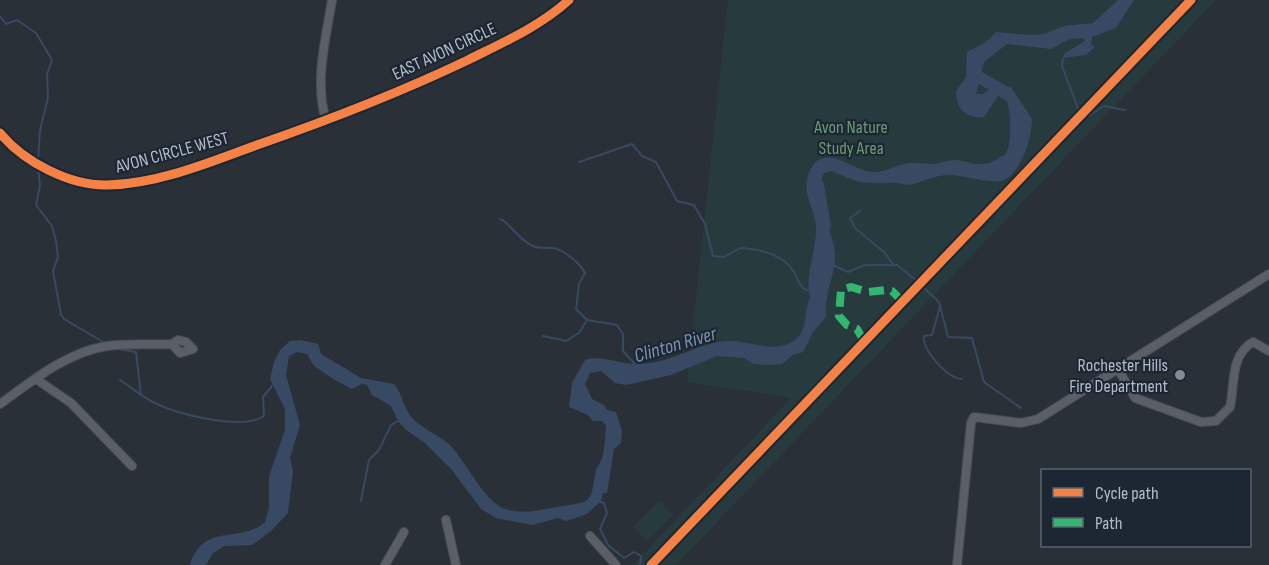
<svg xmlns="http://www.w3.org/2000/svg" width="1269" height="565" viewBox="0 0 1269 565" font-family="'Sofia Sans Condensed',sans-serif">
  <rect width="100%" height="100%" fill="#2a3038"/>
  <g fill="#273a3e">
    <path d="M728 0H1216L676 565H633L791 398 687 382Z"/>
    <path d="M659 501 673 515 647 541 633 527Z"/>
  </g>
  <path fill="#384963" d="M1118 0H1134L1116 28 1092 37 1091 44 1095 47 1086 55 1063 58 1065 53 1085 41 1083 38 1070 39 1051 49 1007 44 984 62 976 94H983L995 85 1011 87 1032 119C1032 138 1021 172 1004 180 995 185 961 175 949 175 936 175 925 181 913 184 904 186 898 182 890 183 861 183 860 184 832 171L824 173C812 199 831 225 835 252 837 271 823 296 826 317L813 332 803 352 793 355 782 364 770 365 753 364 744 358 717 356 671 375 626 385 615 383 601 371 590 373 585 384 592 399 604 405 607 410 616 412 622 431 621 443 614 449 607 493H603L601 501 587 514 567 521 558 518 532 525 496 518 481 509 451 469 425 443 406 430 398 421 391 406 372 395 367 385 362 384 352 389 333 379 314 366 307 354 297 352 289 356 286 375 300 425 290 458 293 471 288 513 271 531 252 545 225 546 213 553 206 565H190C203 522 241 544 265 522L269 508V476L285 430V409L270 379 274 362 280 350 290 341 301 340 318 344 321 354 361 378 394 384C402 393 402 403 408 412 417 428 438 433 451 446 466 462 483 499 503 508 522 516 543 509 562 506 595 502 590 500 596 470 597 466 601 462 602 458 605 449 605 436 606 426L602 421H593L588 415 569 407 572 383 585 360C600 354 622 365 639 364 673 363 699 342 728 341 752 340 773 355 795 340 809 329 803 312 810 298 804 277 817 250 816 226 814 206 801 194 809 173 822 139 852 171 873 172 886 172 896 165 909 163 916 162 924 164 932 164 939 164 947 160 954 160 969 160 986 171 999 166 1013 154 1012 117 1007 101L998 96 984 117C966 119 956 109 956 91L966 77 967 52 986 42 996 32 1030 35 1044 34 1064 26 1093 23Z"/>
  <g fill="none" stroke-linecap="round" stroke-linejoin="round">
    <g stroke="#384963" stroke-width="2">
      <path d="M0 16 6 24 17 20 36 33 52 60 47 74 48 98 40 130 38 161"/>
      <path d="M1063 58 1062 66 1079 111"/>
      <path d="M1087 117 1104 106 1125 110"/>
      <path d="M579 162 632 144 642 156 656 162 677 201 694 205 705 224 713 256 724 257 740 248C759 249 783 254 794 272 799 280 798 286 807 290"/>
      <path d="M38 167 40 186 36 205 52 226 56 241 58 257 53 271 61 315 64 319 105 343"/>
      <path d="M860 211 850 218 855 228 885 253 894 266"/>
      <path d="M500 219C510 222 518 240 533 246 539 249 545 247 552 248 562 248 581 264 585 273L579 284 576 309 587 320 617 325 623 334V351L635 364"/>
      <path d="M833 265 848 272 865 265H897L916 280"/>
      <path d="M924 288 939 302 948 337 972 338 984 382 1021 408"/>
      <path d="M940 306 932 335 924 336C922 350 947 378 962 379"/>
      <path d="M543 336 566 341 579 333 587 320"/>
      <path d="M112 348 136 352 141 395"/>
      <path d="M120 380C132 388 142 397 155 403 177 414 242 431 264 416L263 397 272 386"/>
      <path d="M361 501 369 460 379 450 391 425 398 421"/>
      <path d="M600 502 604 503 607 513 600 529 608 545 624 558 634 552 641 556 640 565"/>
    </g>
    <g stroke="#384963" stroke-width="12">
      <path d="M975 67V75L1007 93"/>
      <path d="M978 170 991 169 1011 158 1013 152"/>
      <path d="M818 185 825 227"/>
    </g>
    <g stroke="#484c53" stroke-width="10">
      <g id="street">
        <path d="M326 120C314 83 326 37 332 0"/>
        <path d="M0 133C24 162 70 186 108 185 158 184 211 162 257 145 329 120 399 93 468 60 504 42 539 27 569 0"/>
        <path d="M1118 369 1135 398 1201 422 1216 421 1230 407C1235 384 1230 355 1253 342L1269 351"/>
        <path d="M36 379 71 403 132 466"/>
        <path d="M0 404C32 381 67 352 107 346 128 343 151 345 172 344L178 340 186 342 193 349 180 353 172 344"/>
        <path d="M446 520 456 565"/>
        <path d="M590 536 616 565"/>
        <path d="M385 565 404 532"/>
        <path d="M957 565 971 423 974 417 1021 423 1038 419 1269 274"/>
      </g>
    </g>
    <use href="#street" stroke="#5a5e66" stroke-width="8"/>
    <path stroke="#33b770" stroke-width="8" stroke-dasharray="15 8" stroke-linecap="butt" d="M864 341 857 329 847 325 839 316 841 290 851 287 868 292 886 290 892 291 903 302"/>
    <g stroke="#1d2633" stroke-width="13">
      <g id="cycleway">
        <path d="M0 133C24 162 70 186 108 185 158 184 211 162 257 145 329 120 399 93 468 60 504 42 539 27 569 0"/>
        <path d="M651 565 1191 0"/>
      </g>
    </g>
    <use href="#cycleway" stroke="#f48246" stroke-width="9"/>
  </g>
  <circle fill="#848b96" stroke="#1d2633" stroke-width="2" cx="1180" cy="375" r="6"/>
  <g text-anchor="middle" stroke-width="4.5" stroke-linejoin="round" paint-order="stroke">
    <g font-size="18" fill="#b4bcc9" stroke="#1d2633">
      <text transform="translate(444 51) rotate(-25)" y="6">EAST AVON CIRCLE</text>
      <text transform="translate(172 152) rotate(-15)" y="6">AVON CIRCLE WEST</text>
    </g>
    <g font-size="18" fill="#6b9a76" stroke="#1d2633">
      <text x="851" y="133">Avon Nature<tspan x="851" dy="21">Study Area</tspan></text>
    </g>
    <g font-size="18" fill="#b4bcc9" stroke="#1d2633" text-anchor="end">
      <text x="1168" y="371">Rochester Hills<tspan x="1168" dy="21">Fire Department</tspan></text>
    </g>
    <g font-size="20" font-style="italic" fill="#7c92b1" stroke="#1d2633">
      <text transform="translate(675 344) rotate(-16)" y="7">Clinton River</text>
    </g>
  </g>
  <rect x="1041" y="469" width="210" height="78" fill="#1d2633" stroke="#59626f" stroke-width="1.5"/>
  <rect x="1053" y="488" width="30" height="9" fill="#f48246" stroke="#59626f" stroke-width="1.5"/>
  <text x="1095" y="499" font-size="18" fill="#b4bcc9">Cycle path</text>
  <rect x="1053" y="518" width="30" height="9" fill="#33b770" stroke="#59626f" stroke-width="1.5"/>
  <text x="1095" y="529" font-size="18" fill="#b4bcc9">Path</text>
</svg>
